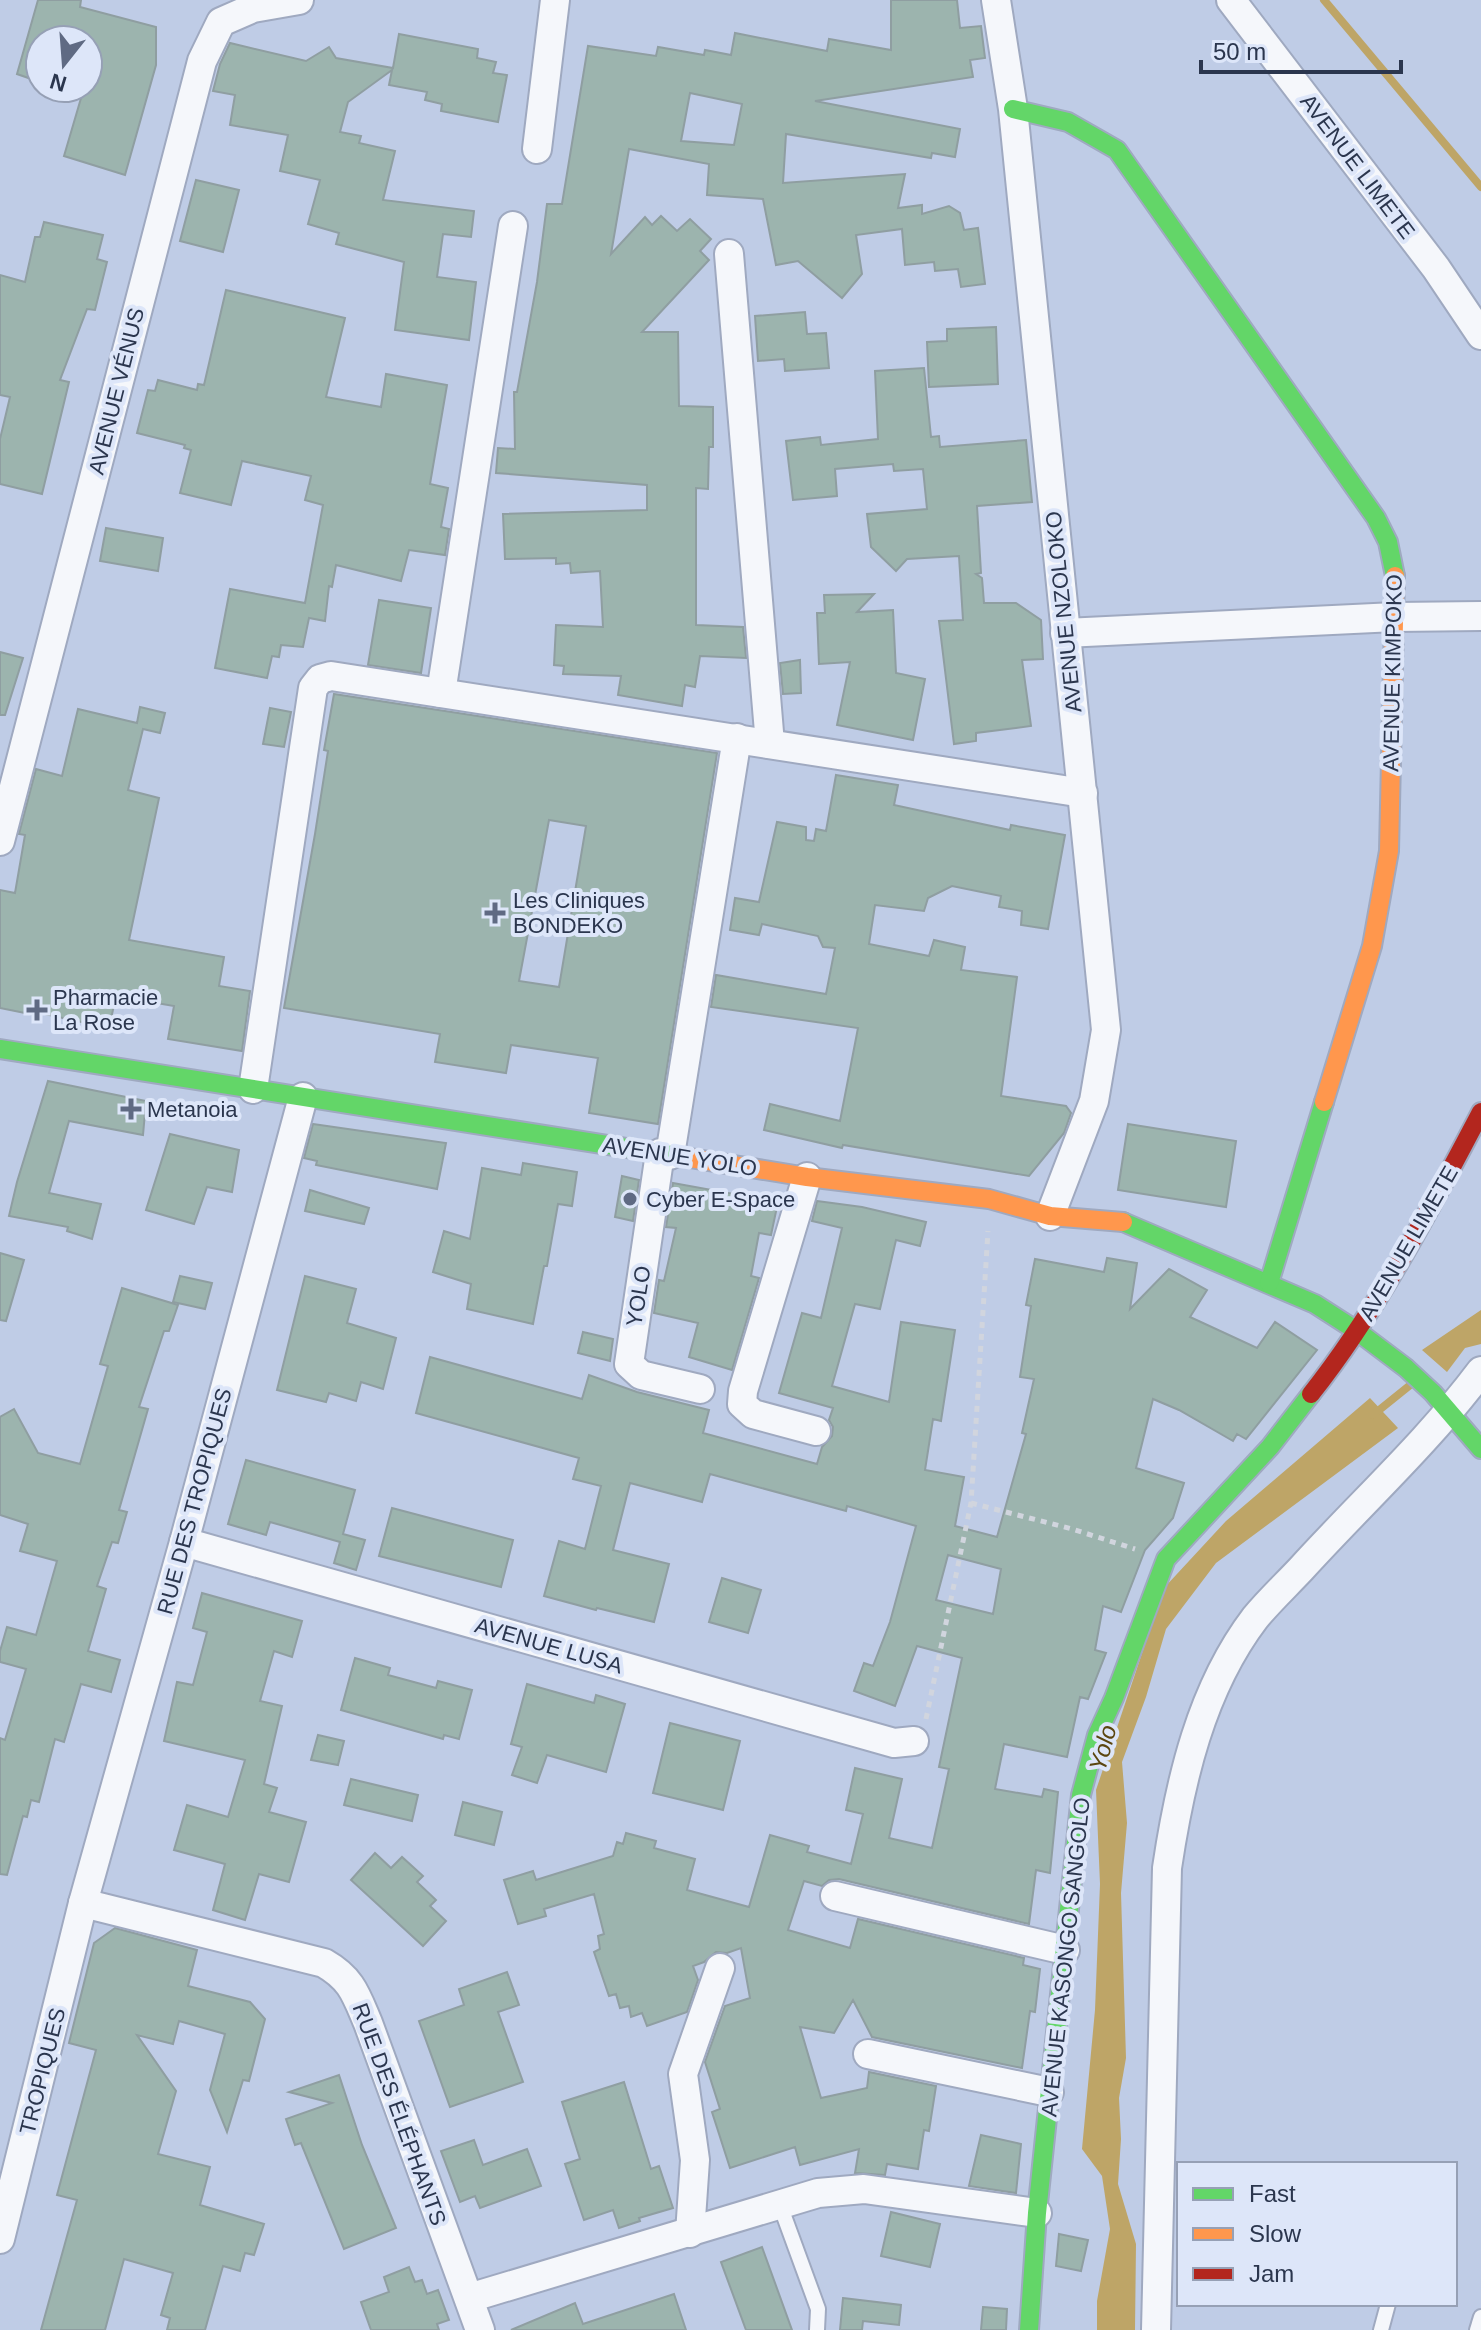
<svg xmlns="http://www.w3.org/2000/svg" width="1481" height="2330" viewBox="0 0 1481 2330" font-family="Helvetica,sans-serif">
  <rect width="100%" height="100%" fill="#bfcce6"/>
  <g fill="#bea567">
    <path d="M1481 1310V1344L1465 1348 1447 1372 1422 1350Z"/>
    <path d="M1370 1398 1398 1428 1216 1563 1166 1629 1146 1697 1122 1762 1127 1823 1121 1893 1126 2058 1119 2098 1121 2139 1118 2184 1136 2244 1135 2330H1097V2301L1110 2229 1102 2176 1082 2149 1095 2010 1100 1884 1096 1790 1164 1588 1226 1521Z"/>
  </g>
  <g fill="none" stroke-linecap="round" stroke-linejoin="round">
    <g stroke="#bea567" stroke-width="8">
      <path d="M1324 0 1481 187"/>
      <path d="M1373 1415 1409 1386"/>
    </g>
  </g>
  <g fill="#9cb4ae" stroke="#8f9ea1" stroke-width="2" fill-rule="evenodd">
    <path d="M38 0H81L80 7 156 27V65L125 175 64 156 84 88H88V40H40V82L17 74Z"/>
    <path d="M891 0H957L960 28 981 26 985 58 970 60 973 77 815 101 960 129 955 157 932 153 931 158 786 134 783 183 905 174 898 208 922 205V214L949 206 960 213 964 230 978 228 985 284 961 287 958 269 935 271 934 262 905 265 902 229 856 235 862 274 842 298 798 261 776 265 763 199 707 195 709 164 629 149 611 254 645 217 652 225 661 216 677 231 690 219 711 239 700 251 709 260 642 332H678L679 406 713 407V447H709L708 489 696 488V625L743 627 746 658 700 656 695 687 685 685 682 706 618 695 621 676 563 674 564 666 554 665 556 625 603 627 600 571 571 573 570 563 556 564V558L505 559 503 514 647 510V485L496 473 498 448 515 449 514 392H517L537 282 547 204H562L588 46 656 56 658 47 704 55 705 50 731 55 735 33 827 51 829 39 891 50ZM690 93 742 104 734 145 681 141Z"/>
    <path d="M399 34 478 49 477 58 496 62 493 73 507 75 498 122 441 111 442 104 425 100 427 92 389 85 392 70 348 102 340 132 361 136 359 143 395 151 383 200 474 211 471 237 443 234 437 277 476 282 469 340 395 330 404 262 336 244 339 233 308 224 320 180 280 171 288 135 230 125 235 95 213 91 220 64 230 43 306 61 329 47 336 58 393 68Z"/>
    <path d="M196 180 239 190 223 252 180 241Z"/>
    <path d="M44 222 103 235 97 259 107 262 95 310 87 309 60 380 69 382 42 494 0 484V439L10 397 0 395V275L25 282 35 237H40Z"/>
    <path d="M226 290 345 318 326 397 381 407 386 374 447 385 430 484 448 488 441 527 449 529 445 555 409 550 401 581 336 565 332 587 329 586 325 621 309 618 303 647 281 645 279 657 272 656 267 678 215 668 230 589 305 603 323 505 305 500 311 476 242 461 231 505 180 493 191 450 184 448 185 445 137 433 148 390 155 391 158 380 197 390 198 384 204 385Z"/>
    <path d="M805 312 807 334 826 333 829 368 785 371 784 359 758 361 755 316Z"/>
    <path d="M996 327 998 384 929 387 927 342 947 341V329Z"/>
    <path d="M924 368 931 437 939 436 940 447 1026 440 1032 502 977 506 981 573 976 574 982 578 984 603H1016L1041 620 1043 659 1022 660 1031 726 976 733V741L954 744 939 621 963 620 959 556 907 559 896 571 871 547 867 514 927 509 923 469 894 471 893 464 835 469 837 496 793 500 786 441 820 437 821 445 878 439 875 371Z"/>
    <path d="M106 528 163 538 158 571 100 561Z"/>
    <path d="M874 594 857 612 893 610 896 673 925 679 913 740 837 725 850 662 819 664 817 613H825L824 595Z"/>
    <path d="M379 600 431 608 421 673 368 665Z"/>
    <path d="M0 652 23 658 5 715H0Z"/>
    <path d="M800 660 801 693 783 694 780 663Z"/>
    <path d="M334 694 717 753 658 1124 589 1113 598 1058 511 1045 506 1073 435 1062 440 1034 284 1008 315 834 328 751 324 750ZM549 820 586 826 559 987 519 981Z"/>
    <path d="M140 707 165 713 160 733 143 729 128 790 159 798 129 940 224 957 219 986 250 991 242 1051 168 1039 174 1006 116 996 109 1028 40 1013V1016L0 1008V890L15 893 25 835 19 834 36 769 62 776 78 709 137 723Z"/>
    <path d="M270 708 291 712 284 747 263 744Z"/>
    <path d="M836 775 898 785 894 805 1010 830 1011 825 1065 835 1048 929 1021 925 1022 911 999 907 1001 896 952 886 928 898 924 911 875 905 869 944 929 956 934 940 965 947 961 970 1017 977 1001 1096 1066 1106 1071 1113 1064 1133 1029 1176 843 1145 842 1148 764 1130 770 1104 840 1121 858 1028 711 1007 716 975 826 994 835 948 823 947 818 936 762 924 759 935 730 930 735 898 759 902 777 822 806 827V840L814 841 816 829 826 831Z"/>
    <path d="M48 1081 146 1101 143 1135 69 1121 49 1193 101 1204 92 1239 67 1231 68 1227 9 1216 17 1182Z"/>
    <path d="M313 1124 446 1143 437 1189 316 1165 317 1161 304 1158Z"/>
    <path d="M1128 1124 1236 1141 1226 1207 1118 1190Z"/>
    <path d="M170 1134 239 1150 232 1192 207 1187 194 1224 146 1210Z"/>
    <path d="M523 1163 577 1172 572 1206 558 1204 547 1266H544L533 1324 467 1309 471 1284 433 1272 444 1231 470 1239 482 1168 521 1175Z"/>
    <path d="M622 1176 639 1180 633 1221 615 1217Z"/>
    <path d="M673 1183 778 1202 771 1235 759 1233 751 1276 759 1278 732 1370 689 1357 698 1323 654 1313 659 1280 664 1281 676 1228 666 1227Z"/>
    <path d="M310 1190 369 1208 364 1224 305 1211Z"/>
    <path d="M817 1201 862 1207 926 1222 920 1246 896 1240 880 1309 855 1304 832 1386 889 1402 901 1322 955 1330 941 1421 933 1419 925 1470 964 1477 955 1526 997 1537 1026 1434 1022 1433 1034 1379 1020 1377 1031 1306 1026 1305 1035 1259 1104 1272 1107 1258 1137 1263 1130 1309 1169 1269 1207 1290 1190 1317 1257 1348 1275 1322 1317 1350 1246 1439 1237 1434 1233 1441 1179 1410 1153 1399 1136 1468 1184 1483 1173 1518 1145 1550 1121 1612 1103 1606 1095 1650 1106 1653 1088 1699 1080 1697 1067 1757 1004 1744 995 1789 1042 1797 1044 1789 1058 1792 1050 1873 1036 1870 1029 1924 839 1879 829 1880 822 1886 804 1881 788 1930 850 1948 858 1919 1024 1958 1023 1965 1040 1969 1035 2012 1030 2011 1022 2068 872 2037 853 2000 834 2033 800 2027 821 2098 867 2088 869 2072 936 2086 929 2131 924 2130 918 2169 887 2164 885 2175 855 2173 859 2149 800 2165 795 2147 730 2168 712 2112 720 2109 705 2062 725 2006 750 1998 741 1948 727 1953 716 1952 704 1962 693 1966 698 1980 687 2012 647 2026 642 2013 631 2017 629 2006 620 2008 616 1994 609 1996 594 1952 600 1949 598 1936 604 1934 594 1894 544 1909 546 1916 518 1924 504 1880 533 1871 536 1880 613 1856 617 1842 623 1844 626 1833 656 1841 654 1848 695 1859 687 1890 749 1907 770 1835 809 1846 807 1852 851 1864 863 1814 846 1810 855 1768 902 1779 889 1838 932 1848 949 1769 939 1767 962 1658 917 1646 895 1706 854 1691 864 1663 873 1666 890 1622 916 1526 847 1506 846 1511 710 1474 702 1502 630 1483 613 1550 669 1564 654 1622 597 1608 596 1610 544 1596 559 1541 585 1549 601 1486 573 1479 579 1458 416 1413 430 1357 582 1399 589 1375 637 1392 709 1410 703 1433 817 1464 822 1447 832 1436 833 1427 829 1420 833 1408 779 1393 802 1313 821 1318 842 1228 812 1221ZM948 1555 1001 1569 993 1614 936 1600Z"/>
    <path d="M0 1253 24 1260 6 1321 0 1320Z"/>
    <path d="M180 1276 212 1283 205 1309 173 1302Z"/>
    <path d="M305 1276 356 1289 347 1323 396 1338 383 1389 361 1382 356 1401 329 1393 326 1402 277 1390Z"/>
    <path d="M122 1288 178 1305 169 1331H164L139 1407 148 1409 119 1510 127 1512 118 1543 112 1542 97 1586 106 1589 88 1651 120 1660 111 1692 81 1684 64 1742 55 1739 39 1802 31 1800 27 1817 23 1816 7 1875 0 1874V1738L5 1740 26 1669 0 1662V1651L7 1627 36 1635 57 1561 20 1551 28 1524 0 1515V1417L14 1409 38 1453 80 1464 108 1366 100 1364Z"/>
    <path d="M583 1332 613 1339 610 1361 578 1353Z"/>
    <path d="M246 1460 355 1490 343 1534 365 1540 356 1570 334 1563 340 1542 270 1522 266 1535 228 1524Z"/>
    <path d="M392 1508 513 1540 501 1587 379 1556Z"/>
    <path d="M722 1578 761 1590 748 1633 709 1622Z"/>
    <path d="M202 1593 302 1621 292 1657 274 1651 260 1701 282 1706 264 1784 277 1788 269 1812 306 1822 289 1882 259 1874 245 1920 213 1910 225 1864 174 1850 187 1805 228 1817 245 1760 164 1741 177 1682 193 1685 207 1632 193 1628Z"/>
    <path d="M355 1658 390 1668 388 1675 436 1688 438 1681 472 1690 459 1739 444 1735 443 1739 341 1710Z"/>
    <path d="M527 1684 594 1703 596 1695 625 1704 606 1772 547 1755 537 1783 512 1775 522 1747 511 1744Z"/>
    <path d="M670 1723 740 1741 723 1810 653 1793Z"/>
    <path d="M318 1735 344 1741 338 1765 311 1760Z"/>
    <path d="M351 1779 418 1795 412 1821 344 1805Z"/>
    <path d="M463 1802 502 1812 494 1845 455 1835Z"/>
    <path d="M375 1853 391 1868 402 1857 423 1876 417 1882 436 1900 430 1906 446 1921 423 1946 351 1880Z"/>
    <path d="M115 1928 197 1950 188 1986 250 2002 265 2019 249 2081 243 2080 227 2132 210 2090 225 2034 179 2021 173 2044 137 2035 176 2091 158 2154 210 2167 200 2205 264 2224 254 2255 245 2253 240 2271 223 2266 205 2330H167L170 2318 161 2315 173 2273 124 2259 105 2330H41L77 2200 57 2195 96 2050 69 2043 94 1943Z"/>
    <path d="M507 1972 519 2005 498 2012 523 2082 450 2107 419 2021 464 2005 459 1989Z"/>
    <path d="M339 2075 362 2145 396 2228 344 2249 301 2143 295 2145 286 2119 332 2103 289 2092Z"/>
    <path d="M624 2082 651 2169 659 2166 673 2208 639 2218 640 2221 619 2228 613 2210 584 2220 565 2164 580 2159 562 2102Z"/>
    <path d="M981 2135 1021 2144 1016 2193 969 2186Z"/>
    <path d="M474 2140 483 2165 527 2149 541 2186 480 2208 475 2196 460 2202 441 2151Z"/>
    <path d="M891 2212 940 2224 930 2267 881 2256Z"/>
    <path d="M1059 2234 1088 2240 1081 2271 1056 2266Z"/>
    <path d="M762 2247 792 2330H746L721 2262Z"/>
    <path d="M409 2267 415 2282 422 2280 427 2294 438 2290 449 2320 437 2324 439 2330H371L361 2302 389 2292 384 2277Z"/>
    <path d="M674 2294 686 2330H511L575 2303 583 2324Z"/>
    <path d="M843 2298 901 2305 899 2325 863 2321 862 2330H840Z"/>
    <path d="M983 2307 1007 2309 1006 2330H981Z"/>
  </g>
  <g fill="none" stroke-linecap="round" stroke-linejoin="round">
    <g stroke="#9fa9c0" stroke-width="18">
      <g id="lane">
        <path d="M780 2205 818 2309 817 2330"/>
        <path d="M1381 2330 1388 2304"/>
        <path d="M1477 2330 1481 2317"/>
      </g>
    </g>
    <g stroke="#9fa9c0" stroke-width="32">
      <g id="street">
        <path d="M996 0 1013 109 1106 1030 1094 1101 1050 1216"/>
        <path d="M1231 0 1436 268 1481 335"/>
        <path d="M537 149 555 0"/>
        <path d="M729 254 770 744"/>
        <path d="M1065 633 1395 617 1481 616"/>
        <path d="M441 693 513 226"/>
        <path d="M0 841 202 61 221 22 253 8 299 0"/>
        <path d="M253 1089 313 688 320 679 331 676 1083 793"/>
        <path d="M660 1153 629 1364 641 1375 700 1389"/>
        <path d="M670 1155 737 738"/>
        <path d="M807 1177 743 1391 742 1404 753 1414 816 1431"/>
        <path d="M184 1542 894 1743 914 1741"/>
        <path d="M835 1896 1065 1950"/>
        <path d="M83 1903 324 1963C352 1979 356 1995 368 2023L480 2330"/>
        <path d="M868 2054 1049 2092"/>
        <path d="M690 2233 695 2160 683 2074 720 1968"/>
        <path d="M0 2239 83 1903 184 1542 303 1097"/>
        <path d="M469 2298 818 2193 864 2189 1037 2213"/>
        <path d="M1156 2330 1167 1868C1180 1781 1201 1689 1255 1618 1269 1601 1286 1585 1301 1569 1361 1503 1427 1443 1481 1371"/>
      </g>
    </g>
    <g stroke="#9fa9c0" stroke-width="22">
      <g id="fast">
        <path d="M1013 109 1068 122 1117 150 1376 518 1388 542 1395 576"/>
        <path d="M0 1049 690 1158"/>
        <path d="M1123 1222 1315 1304 1357 1331 1406 1368 1433 1393 1481 1449"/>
        <path d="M1269 1283 1324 1102"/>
        <path d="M1029 2330 1037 2213 1081 1795 1097 1735 1114 1698 1166 1559 1270 1447 1311 1394"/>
      </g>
    </g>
    <g stroke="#9fa9c0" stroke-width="22">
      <g id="slow">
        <path d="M1324 1102 1372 946 1389 851 1395 576"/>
        <path d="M690 1158 807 1177 989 1199 1050 1216 1123 1222"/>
      </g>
    </g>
    <g stroke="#9fa9c0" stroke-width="22">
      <path id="jam" d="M1311 1394C1379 1308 1430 1209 1481 1112"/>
    </g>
    <g stroke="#d1d5de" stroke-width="5" stroke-dasharray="6 6" stroke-linecap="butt">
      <path d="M971 1503 1072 1529 1135 1549"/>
      <path d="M926 1719 971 1503 988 1231"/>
    </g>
    <use href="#lane" stroke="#f5f7fb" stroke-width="14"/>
    <use href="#street" stroke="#f5f7fb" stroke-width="28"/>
    <use href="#fast" stroke="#63d668" stroke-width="18"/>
    <use href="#slow" stroke="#ff974d" stroke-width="18"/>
    <use href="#jam" stroke="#b3261e" stroke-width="18"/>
  </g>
  <g fill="#5f6a83" stroke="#dde6f9" stroke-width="3">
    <path d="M491 901h8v8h8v8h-8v8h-8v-8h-8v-8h8z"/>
    <path d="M33 998h8v8h8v8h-8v8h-8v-8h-8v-8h8z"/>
    <path d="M127 1097h8v8h8v8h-8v8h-8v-8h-8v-8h8z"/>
    <circle cx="630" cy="1199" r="8"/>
  </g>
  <g text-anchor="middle" stroke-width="8" stroke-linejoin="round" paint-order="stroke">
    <g font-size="22" fill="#2b364e" stroke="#dde6f9">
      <text transform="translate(1358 166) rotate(53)" y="8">AVENUE LIMETE</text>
      <text transform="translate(116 391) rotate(-76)" y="8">AVENUE VÉNUS</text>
      <text transform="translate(1063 612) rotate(-96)" y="8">AVENUE NZOLOKO</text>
      <text transform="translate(1392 673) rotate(-89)" y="8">AVENUE KIMPOKO</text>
      <text transform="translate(680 1156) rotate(9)" y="8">AVENUE YOLO</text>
      <text transform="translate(1408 1243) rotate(-60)" y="8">AVENUE LIMETE</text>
      <text transform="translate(638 1296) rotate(-81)" y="8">YOLO</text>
      <text transform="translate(194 1501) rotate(-75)" y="8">RUE DES TROPIQUES</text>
      <text transform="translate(549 1645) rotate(16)" y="8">AVENUE LUSA</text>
      <text transform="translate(1065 1957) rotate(-84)" y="8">AVENUE KASONGO SANGOLO</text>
      <text transform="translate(42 2071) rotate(-76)" y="8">TROPIQUES</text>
      <text transform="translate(400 2114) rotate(70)" y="8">RUE DES ÉLÉPHANTS</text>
    </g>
    <g font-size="22" fill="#2b364e" stroke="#dde6f9" text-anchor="start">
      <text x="513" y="908">Les Cliniques<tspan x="513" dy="25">BONDEKO</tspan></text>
      <text x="53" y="1005">Pharmacie<tspan x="53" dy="25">La Rose</tspan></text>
      <text x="147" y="1117">Metanoia</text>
      <text x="646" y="1207">Cyber E-Space</text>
    </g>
    <g font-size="24" font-style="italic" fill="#5b4610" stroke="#dde6f9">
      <text transform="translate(1103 1748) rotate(-75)" y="8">Yolo</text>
    </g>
  </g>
  <rect x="1177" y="2162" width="280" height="144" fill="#dde6f9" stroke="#96a0b5" stroke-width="2"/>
  <rect x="1193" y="2188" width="40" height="12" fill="#63d668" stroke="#96a0b5" stroke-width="2"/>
  <text x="1249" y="2202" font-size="24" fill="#2b364e">Fast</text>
  <rect x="1193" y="2228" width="40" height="12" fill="#ff974d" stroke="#96a0b5" stroke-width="2"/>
  <text x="1249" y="2242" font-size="24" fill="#2b364e">Slow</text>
  <rect x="1193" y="2268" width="40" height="12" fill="#b3261e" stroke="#96a0b5" stroke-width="2"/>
  <text x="1249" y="2282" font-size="24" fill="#2b364e">Jam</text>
  <g transform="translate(64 64) rotate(197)"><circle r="38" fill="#dde6f9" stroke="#96a0b5" stroke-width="2"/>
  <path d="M0-6L14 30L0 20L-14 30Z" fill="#5f6a83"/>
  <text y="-12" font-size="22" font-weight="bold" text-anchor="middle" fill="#2b364e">N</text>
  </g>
  <path d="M1201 60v12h200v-12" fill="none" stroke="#2b364e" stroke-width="4"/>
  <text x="1213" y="60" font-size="24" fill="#2b364e" stroke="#dde6f9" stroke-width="6" paint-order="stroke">50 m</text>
</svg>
